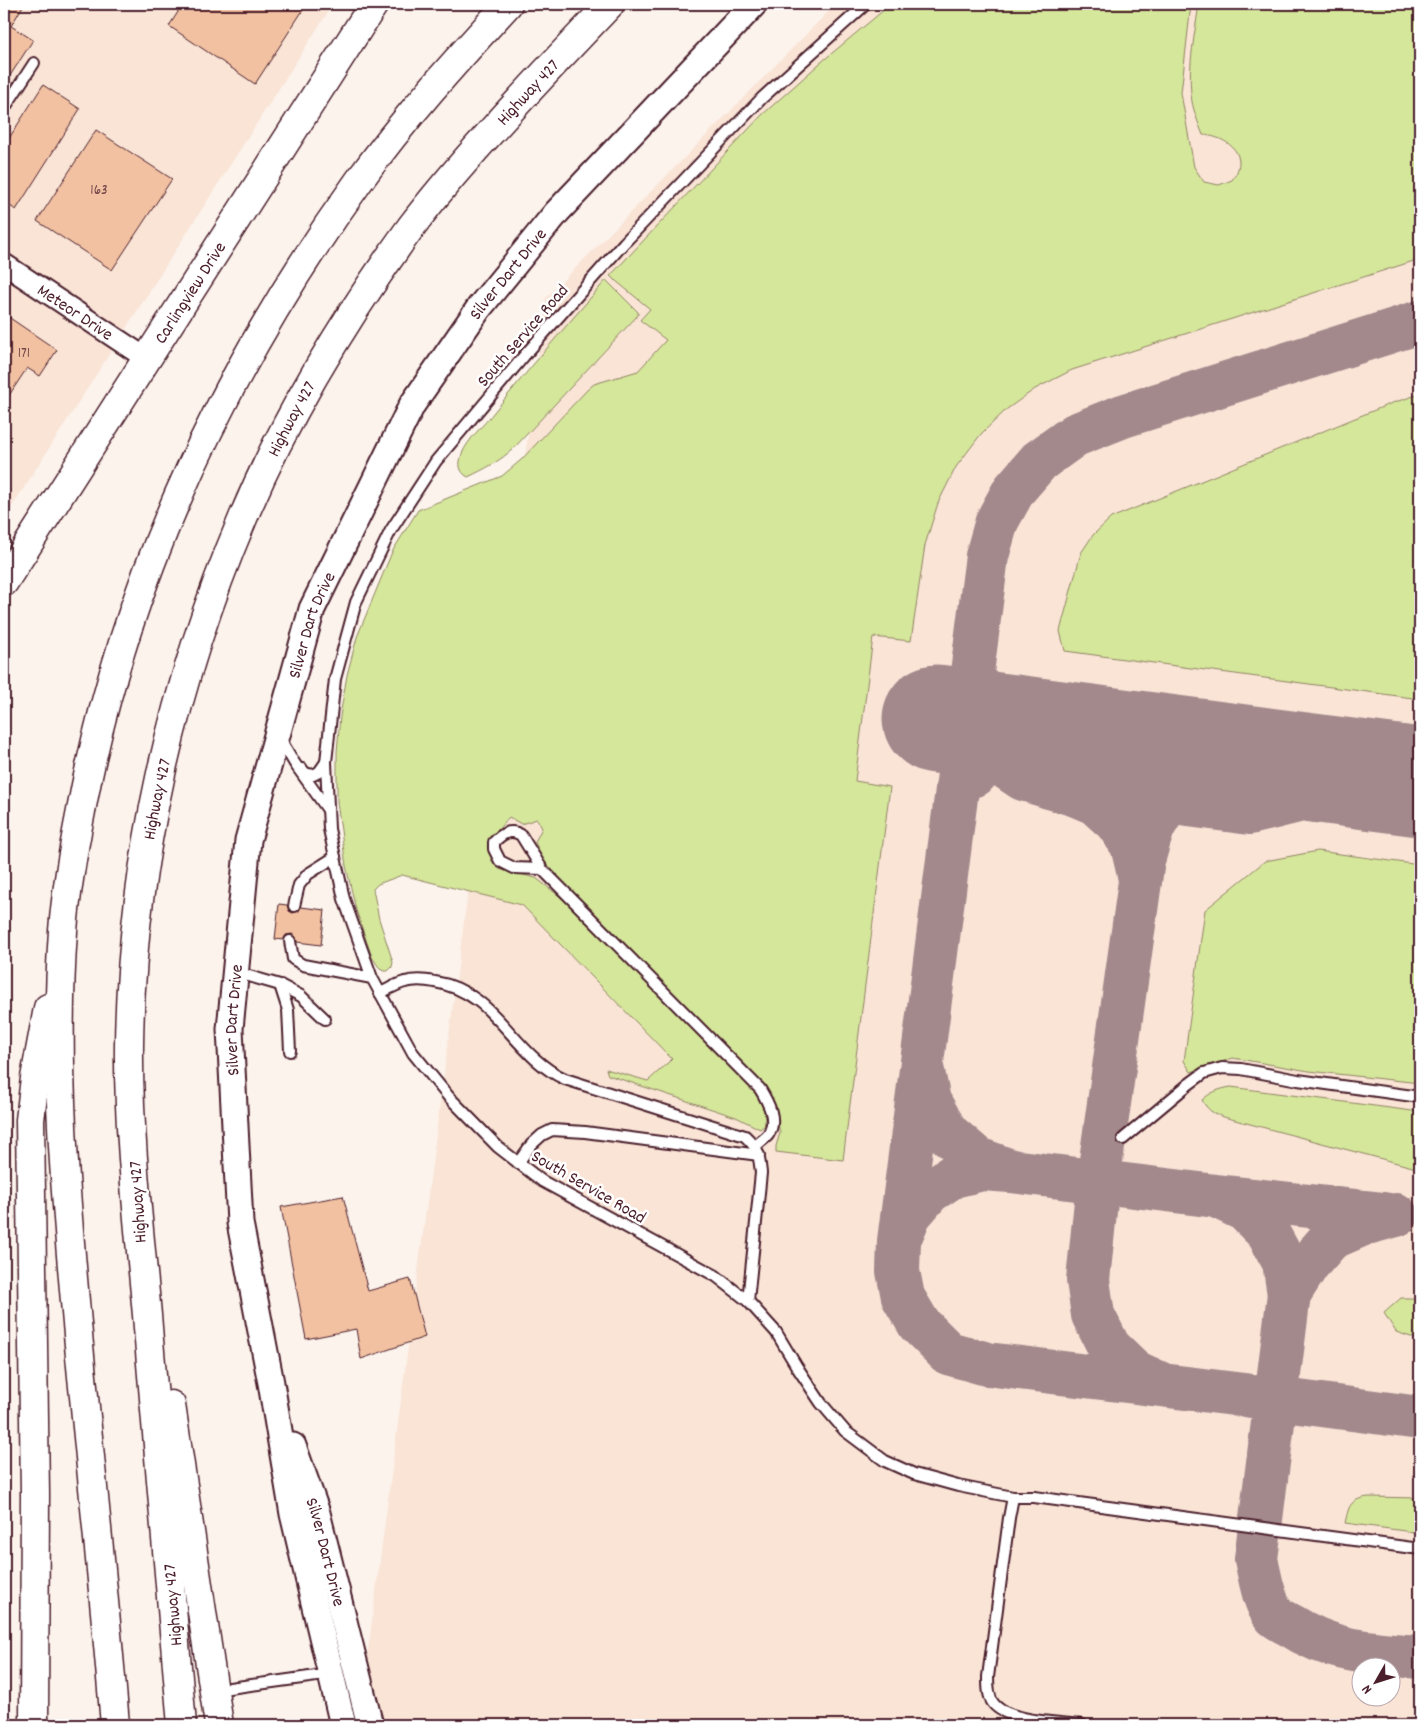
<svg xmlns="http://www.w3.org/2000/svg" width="1424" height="1729" viewBox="0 0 1424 1729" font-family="Dekko,sans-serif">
  <rect width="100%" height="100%" fill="#fcf3ec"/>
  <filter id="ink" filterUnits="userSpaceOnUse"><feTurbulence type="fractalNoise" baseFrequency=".02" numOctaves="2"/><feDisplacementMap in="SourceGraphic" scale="10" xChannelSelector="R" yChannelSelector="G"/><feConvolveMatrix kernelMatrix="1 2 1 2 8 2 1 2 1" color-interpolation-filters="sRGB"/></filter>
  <g filter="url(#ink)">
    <g fill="#f9e4d6" fill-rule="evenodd">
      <path d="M4 4H333L4 519Z"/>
      <path d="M836 4H1420V1725H354L362 1697 546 298ZM1362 1666H1392V1696H1362Z"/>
      <path d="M4 610 6 637 8 971 4 1144Z"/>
    </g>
    <g fill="#d5e79b" stroke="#908363">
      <path d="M891 4H1191L1181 93 1194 167 1204 182 1219 185 1232 180C1234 177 1237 173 1238 169 1244 148 1221 136 1203 135 1198 122 1192 108 1191 94 1188 64 1195 33 1199 4H1420V259L1072 370 1035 389 1007 409 981 434 956 467 938 503 925 545 911 641 873 637 855 781 890 787 843 1160 776 1152V1146L780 1133 774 1107 554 874 542 858 535 842 542 828 537 819 521 824 509 817 491 838 492 861 499 869 536 878 563 899 744 1080C761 1094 765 1102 765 1125L760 1129 736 1117 608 1075 606 1069 648 1081 672 1059 522 905 402 875 378 884 373 889 379 919 393 962 392 967 388 971H383L378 966 372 957 356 910 346 866 337 802V752L340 716 347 675 357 637 392 552 418 510 502 476 521 460 587 390 594 384 638 371 666 340 640 320 650 309 610 276 762 115 819 64Z"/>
      <path d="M606 280 638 312V315L514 448C500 461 485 469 468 477 459 472 458 464 462 454 467 440 485 424 494 412 530 367 568 324 606 280Z"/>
      <path d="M1420 394V699L1065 651 1060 631 1081 553 1093 535 1111 518 1392 403Z"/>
      <path d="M1318 851 1420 865V1083L1309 1071 1233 1058 1191 1072 1184 1061 1205 910 1265 861Z"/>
      <path d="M1231 1087 1420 1112V1169L1235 1120C1220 1116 1210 1115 1202 1100 1211 1092 1219 1089 1231 1087Z"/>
      <path d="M1401 1298H1420V1340L1396 1332 1384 1313Z"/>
      <path d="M1368 1497 1420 1498V1533L1345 1523C1349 1506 1349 1500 1368 1497Z"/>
    </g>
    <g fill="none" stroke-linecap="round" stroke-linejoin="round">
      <g stroke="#a3898c" stroke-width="44">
        <path d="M1420 322 1123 416 1075 435 1039 461 1014 490 997 521 987 556 899 1241 898 1271 903 1297 919 1324 948 1353 987 1364 1276 1399 1420 1418"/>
        <path d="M971 696 974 716 983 738 1005 767 1023 779 1076 795 1095 803 1116 822 1132 845 1140 879"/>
        <path d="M975 775C994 749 1018 743 1047 733"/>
        <path d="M1049 787 1250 813 1390 778"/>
        <path d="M923 1072 929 1101 947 1133 976 1158 1011 1171 1216 1196 1384 1214"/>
        <path d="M1220 1198 1245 1210 1268 1233 1284 1262 1289 1294"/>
        <path d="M1396 1215 1363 1224 1331 1238 1308 1264 1289 1294 1256 1559C1260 1576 1263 1600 1274 1615 1277 1619 1285 1622 1290 1625 1333 1653 1372 1653 1420 1657"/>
        <path d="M902 1233 910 1214 929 1192 953 1176 982 1169 1011 1171"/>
        <path d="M1159 1383 1135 1372 1109 1347 1093 1315 1088 1280 1098 1182 1143 860C1147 848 1150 834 1155 824 1170 797 1200 773 1230 767 1245 764 1261 764 1277 763"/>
      </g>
      <path stroke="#a3898c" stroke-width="109" d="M937 719 1420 782"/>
    </g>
    <g fill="#f2c1a2" stroke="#4a1f2b">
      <path d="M4 4H24L11 26 33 40 4 85Z"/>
      <path d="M177 4H307L255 84 169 26 178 12Z"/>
      <path d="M43 85 80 109 16 210 4 202V146Z"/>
      <path d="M96 130 172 179 112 270 37 221Z"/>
      <path d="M4 314 57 350 40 376 27 368 4 403Z"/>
      <path d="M279 904 287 905 289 911 293 913 299 911 301 907 325 910 321 945 297 942 296 937 292 934 286 935 283 940 275 939Z"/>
      <path d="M343 1196 368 1291 410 1279 425 1337 361 1359 356 1329 306 1339 281 1207Z"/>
    </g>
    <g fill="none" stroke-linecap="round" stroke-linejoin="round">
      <g stroke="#4a1f2b" stroke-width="14">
        <g id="service">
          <path d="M866 4 762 98 624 243 524 356 436 461 391 530 356 602 335 679 326 762 329 829 344 899 372 978 413 1053 448 1096 498 1147 542 1181 716 1276 748 1301 776 1332 797 1367 821 1403 845 1431 885 1461 914 1474 958 1486 1013 1497H1034L1420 1549"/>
          <path d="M4 109 34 63"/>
          <path d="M279 737 295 764 328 810"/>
          <path d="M302 769 305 773 313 775 319 772 326 762"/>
          <path d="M542 869 514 868 500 861 494 849V842C502 834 510 828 521 835L542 869 760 1089C768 1102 778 1120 768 1135 765 1139 759 1142 756 1146"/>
          <path d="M294 906 299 885 308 874 335 857"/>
          <path d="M290 941 293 959 303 965 372 978"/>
          <path d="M235 972 280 985 301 996 325 1019"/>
          <path d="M280 985 288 1010 290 1051"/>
          <path d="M380 993C388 990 396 984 405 982 415 979 425 980 435 982 497 992 512 1055 565 1079L745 1136C759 1149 759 1155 761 1173L748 1301"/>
          <path d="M1123 1139 1189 1084 1204 1073 1222 1068 1241 1069 1298 1080 1420 1097"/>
          <path d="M518 1163 531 1145 542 1135 552 1130 585 1132 759 1155"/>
          <path d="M1013 1497 1009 1518 988 1677C988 1686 988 1696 993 1703 1007 1722 1060 1722 1082 1725"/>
          <path d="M215 1690 331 1674"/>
        </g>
      </g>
      <g stroke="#4a1f2b" stroke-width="24">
        <g id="minor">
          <path id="s1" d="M4 264 147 359"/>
        </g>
      </g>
      <g stroke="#4a1f2b" stroke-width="29">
        <g id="tertiary">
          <path id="s2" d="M293 1446 317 1513 370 1725"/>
          <path id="s3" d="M343 1725 293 1514 271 1383 240 1223 230 1029 248 840 312 609 412 405 479 308 557 212 754 4"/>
        </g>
      </g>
      <g stroke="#4a1f2b" stroke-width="31">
        <g id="secondary">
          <path id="s4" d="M4 582 374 4"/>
        </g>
      </g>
      <g stroke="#4a1f2b" stroke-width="31">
        <g id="motorway">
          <path d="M171 1405 219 1725"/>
          <path d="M34 1725 35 1494 30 1120 35 1078 48 1008"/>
          <path d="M115 1725C105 1602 92 1479 80 1356 67 1215 53 1072 63 931 66 891 73 851 81 811 124 579 222 372 359 181 404 118 456 61 508 4"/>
          <path id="s5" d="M182 1725C170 1589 158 1452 147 1315 139 1227 128 1133 129 1045 131 865 173 683 243 518 286 415 346 317 411 227 435 195 462 164 489 134 528 90 569 47 610 4"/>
        </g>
      </g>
      <use href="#service" stroke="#fff" stroke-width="10"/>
      <use href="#minor" stroke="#fff" stroke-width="20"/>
      <use href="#tertiary" stroke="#fff" stroke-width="25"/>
      <use href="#secondary" stroke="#fff" stroke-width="28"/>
      <use href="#motorway" stroke="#fff" stroke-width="28"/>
    </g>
  </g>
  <g text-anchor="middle" stroke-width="5" stroke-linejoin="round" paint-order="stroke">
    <g font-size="15" fill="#744849">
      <text x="99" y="194">163</text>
      <text x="24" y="357">171</text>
    </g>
    <g font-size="18" fill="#4a1f2b" stroke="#fff">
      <text dy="6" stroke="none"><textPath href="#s5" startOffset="1740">Highway 427</textPath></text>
      <text dy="6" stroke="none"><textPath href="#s3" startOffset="1526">Silver Dart Drive</textPath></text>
      <text dy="6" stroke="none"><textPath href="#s4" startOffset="344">Carlingview Drive</textPath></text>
      <text dy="6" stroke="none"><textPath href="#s1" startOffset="86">Meteor Drive</textPath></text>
      <text transform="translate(522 335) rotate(-49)" y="6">South Service Road</text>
      <text dy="6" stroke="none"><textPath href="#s5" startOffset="1335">Highway 427</textPath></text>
      <text dy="6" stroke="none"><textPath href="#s3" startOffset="1121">Silver Dart Drive</textPath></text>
      <text dy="6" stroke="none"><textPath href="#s5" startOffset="930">Highway 427</textPath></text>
      <text dy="6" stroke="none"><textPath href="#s3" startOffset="716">Silver Dart Drive</textPath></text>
      <text transform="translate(589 1186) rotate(30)" y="6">South Service Road</text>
      <text transform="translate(137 1202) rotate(-94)" y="6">Highway 427</text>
      <text dy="6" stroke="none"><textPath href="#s2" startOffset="111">Silver Dart Drive</textPath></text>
      <text transform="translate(172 1605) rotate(-95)" y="6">Highway 427</text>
    </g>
  </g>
  <rect width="1424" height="1729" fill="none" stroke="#fff" stroke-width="20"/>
  <rect x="10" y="10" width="1404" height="1709" fill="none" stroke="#4a1f2b" stroke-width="2" filter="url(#ink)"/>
  <g transform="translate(1376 1682) rotate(231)"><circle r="24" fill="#ffffff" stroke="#b7a5aa"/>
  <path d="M0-4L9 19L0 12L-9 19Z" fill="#4a1f2b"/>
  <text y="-8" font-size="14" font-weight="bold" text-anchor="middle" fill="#4a1f2b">N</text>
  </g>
</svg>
